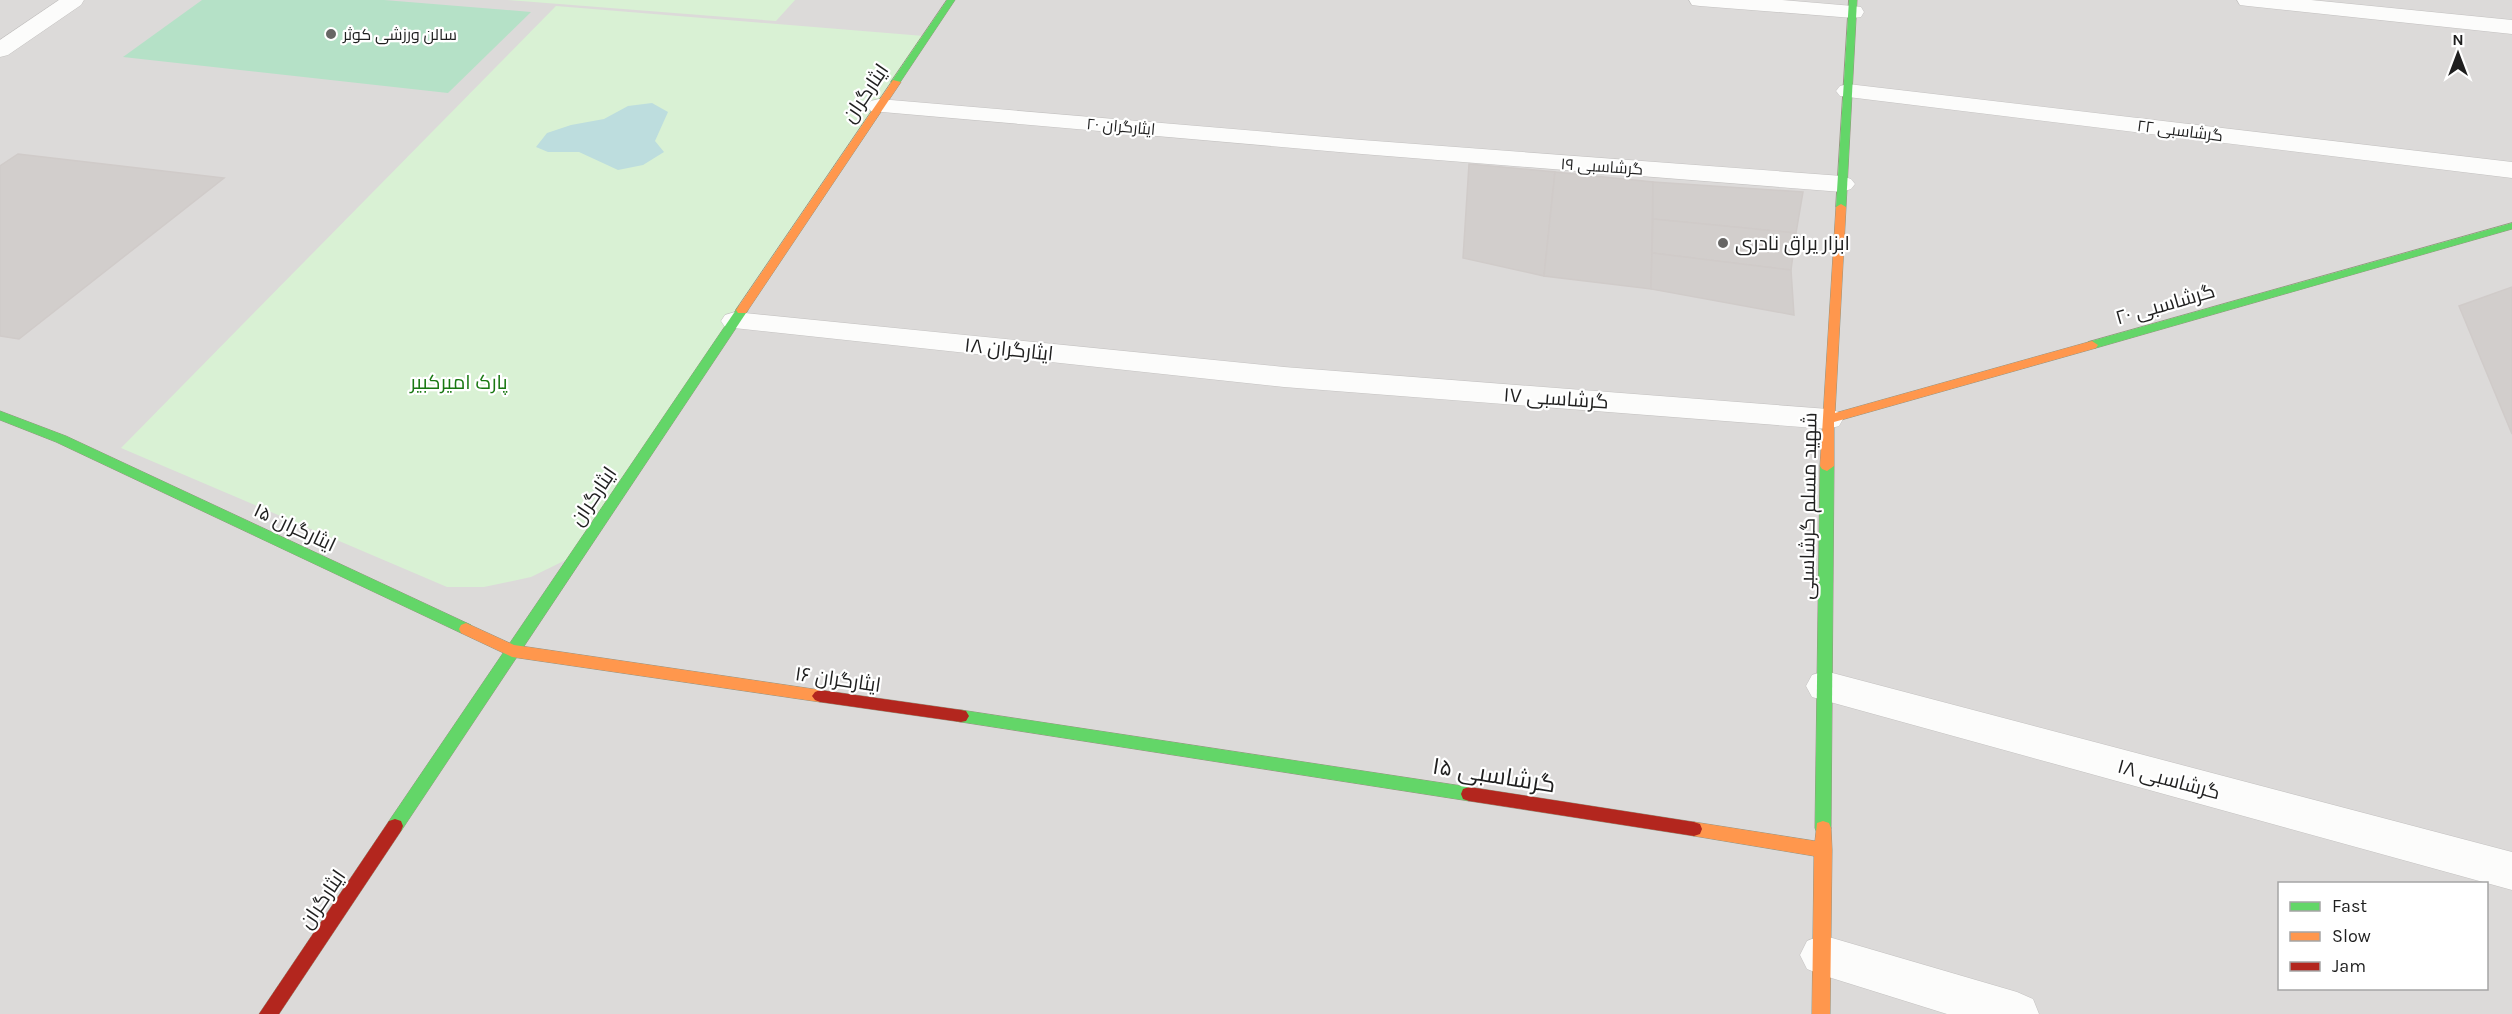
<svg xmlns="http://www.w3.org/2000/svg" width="2512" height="1014" viewBox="0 0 2512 1014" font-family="Karla,Cairo,sans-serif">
  <rect width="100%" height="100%" fill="#edeae7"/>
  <path fill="#dcdad9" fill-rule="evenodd" d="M0 0H2512V1014H0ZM2280 884H2486V988H2280Z"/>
  <g fill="#d9f1d4">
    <path d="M508 0H795L776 21Z"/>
    <path d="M556 6 924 36 576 555 531 577 484 587H447L121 448Z"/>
  </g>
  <path fill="#b5e1c7" d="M202 0H384L531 12 448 93 123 57Z"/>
  <path fill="#bdddde" d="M652 103 668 112 655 141 664 152 643 165 618 170 579 152H548L536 147 547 133 571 125 604 119 628 106Z"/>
  <g fill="#d2cecc" stroke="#d0cbc9" stroke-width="1.5">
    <path d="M18 154 224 178 19 339 0 336V166Z"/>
    <path d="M1469 164 1555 172 1544 276 1463 258Z"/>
    <path d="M1555 172 1653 182 1651 289 1544 276Z"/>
    <path d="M1653 182 1803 192 1796 233 1653 219Z"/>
    <path d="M1653 219 1796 233 1791 270 1652 253Z"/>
    <path d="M1652 253 1791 270 1794 315 1651 289Z"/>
    <path d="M2512 287V434L2459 306Z"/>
  </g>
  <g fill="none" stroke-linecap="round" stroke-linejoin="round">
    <g stroke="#c3c1c0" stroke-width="1">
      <g id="street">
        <path d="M59 0H84L81 5 8 55 0 57V40Z"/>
        <path d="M1689 0H1782L1853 6 1861 7 1864 12 1861 17 1853 18 1700 6 1692 5Z"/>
        <path d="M2237 0H2311L2512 20V34L2248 6 2240 5Z"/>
        <path d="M1848 84 2512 162V178L1840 96 1836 91 1840 86Z"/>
        <path d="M879 99 1362 140 1842 176 1851 179 1855 184 1851 189 1842 192 1362 154 871 111 867 106 871 101Z"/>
        <path d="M735 312 1284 367 1828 409 1839 412 1843 419 1839 426 1828 429 1284 387 725 327 721 321 725 315Z"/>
        <path d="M1825 671 2512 852V890L1812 697 1806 686 1812 675Z"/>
        <path d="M1822 935 2017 992 2033 999 2039 1014H1947L1822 975 1807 969 1800 955 1807 941Z"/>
      </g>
    </g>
    <g stroke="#969480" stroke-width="1">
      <g id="fast">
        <path d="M947 0H955L899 84H893L891 82Z"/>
        <path d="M1849 0H1857L1846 207 1841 210 1836 207Z"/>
        <path d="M2512 223V229L2096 348H2088L2086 345 2088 342Z"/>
        <path d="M742 306 748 310 401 831 395 833 389 831 387 826 389 821 738 307Z"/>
        <path d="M0 411 66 436 471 625 473 629 471 633H461L56 442 0 420Z"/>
        <path d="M1827 461 1834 466 1831 828 1829 833 1823 835 1817 833 1815 828 1820 466Z"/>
        <path d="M961 710 1469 787 1475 789 1477 794 1475 799 1469 801 961 722 956 721 953 716 956 711Z"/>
      </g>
    </g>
    <g stroke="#969480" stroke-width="1">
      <g id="slow">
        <path d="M893 80 901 82 746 313H738L736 310Z"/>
        <path d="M1841 204 1846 207 1835 413 2092 341 2098 345 2096 348 1834 422V466L1827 471 1822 469 1820 466 1836 207Z"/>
        <path d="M466 623 514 645 820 690 825 692 828 696 825 700 820 702 512 657 461 633 459 629 461 625Z"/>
        <path d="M1823 821 1829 823 1831 828 1832 850 1830 1014H1812L1814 856 1694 836 1688 834 1686 829 1688 824 1694 822 1815 841 1817 823Z"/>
      </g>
    </g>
    <g stroke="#969480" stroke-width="1">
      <g id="jam">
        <path d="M820 690 961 710 966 711 969 716 966 721 961 722 820 702 815 700 812 696 815 692Z"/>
        <path d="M1469 787 1694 822 1700 824 1702 829 1700 834 1694 836 1469 801 1463 799 1461 794 1463 789Z"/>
        <path d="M395 819 401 821 403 826 401 831 279 1014H259L389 821Z"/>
      </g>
    </g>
    <use href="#street" fill="#fcfcfb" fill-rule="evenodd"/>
    <use href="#fast" fill="#63d668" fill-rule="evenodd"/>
    <use href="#slow" fill="#ff974d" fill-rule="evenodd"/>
    <use href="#jam" fill="#b3261e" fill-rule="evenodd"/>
  </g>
  <g fill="#676665" stroke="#fff" stroke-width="2">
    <circle cx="331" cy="34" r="6"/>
    <circle cx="1723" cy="243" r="6"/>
  </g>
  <g text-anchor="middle" stroke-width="4.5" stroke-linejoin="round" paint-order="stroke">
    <g font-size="16" fill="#1f1f1f" stroke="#fff" text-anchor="start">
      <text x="343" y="40">سالن ورزشی کوثر</text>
    </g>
    <g font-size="16" fill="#1f1f1f" stroke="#fff">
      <text transform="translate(1121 126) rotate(5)" y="6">ایثارگران ۲۰</text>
      <text transform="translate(2180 130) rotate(7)" y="6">گرشاسبی ۲۲</text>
      <text transform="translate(1602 166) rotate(4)" y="6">گرشاسبی ۱۹</text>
    </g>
    <g font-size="20" fill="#1f1f1f" stroke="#fff">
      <text transform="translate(865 93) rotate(-56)" y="7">ایثارگران</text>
      <text transform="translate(2165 304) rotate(-16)" y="7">گرشاسبی ۲۰</text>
      <text transform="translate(1009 349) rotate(6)" y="7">ایثارگران ۱۸</text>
      <text transform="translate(1556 398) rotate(4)" y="7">گرشاسبی ۱۷</text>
      <text transform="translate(593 496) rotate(-56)" y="7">ایثارگران</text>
      <text transform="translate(1808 506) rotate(-89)" y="7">شهید مسلم گرشاسبی</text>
      <text transform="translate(295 527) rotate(25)" y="7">ایثارگران ۱۵</text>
      <text transform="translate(838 679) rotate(8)" y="7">ایثارگران ۱۶</text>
      <text transform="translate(2169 779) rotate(15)" y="7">گرشاسبی ۱۸</text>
      <text transform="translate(322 899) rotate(-56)" y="7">ایثارگران</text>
    </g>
    <g font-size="20" fill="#1f1f1f" stroke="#fff" text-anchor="start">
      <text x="1735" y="250">ابزار یراق نادری</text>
    </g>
    <g font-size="20" fill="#197812" stroke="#fff">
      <text x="459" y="389">پارک امیرکبیر</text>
    </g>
    <g font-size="24" fill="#1f1f1f" stroke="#fff">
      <text transform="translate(1494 775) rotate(9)" y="8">گرشاسبی ۱۵</text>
    </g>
  </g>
  <rect x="2278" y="882" width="210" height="108" fill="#ffffff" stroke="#a5a5a5" stroke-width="1.5"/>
  <rect x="2290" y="902" width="30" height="9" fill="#63d668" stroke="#a5a5a5" stroke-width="1.5"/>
  <text x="2332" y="912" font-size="18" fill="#1f1f1f">Fast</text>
  <rect x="2290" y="932" width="30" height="9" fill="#ff974d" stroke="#a5a5a5" stroke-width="1.5"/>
  <text x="2332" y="942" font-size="18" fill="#1f1f1f">Slow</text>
  <rect x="2290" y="962" width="30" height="9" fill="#b3261e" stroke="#a5a5a5" stroke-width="1.5"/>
  <text x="2332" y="972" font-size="18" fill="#1f1f1f">Jam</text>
  <g transform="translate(2458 54)" stroke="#ffffff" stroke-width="4.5" paint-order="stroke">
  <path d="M0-4.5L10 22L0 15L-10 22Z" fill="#1f1f1f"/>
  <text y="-9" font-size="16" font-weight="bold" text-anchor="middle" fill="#1f1f1f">N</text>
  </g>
</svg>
